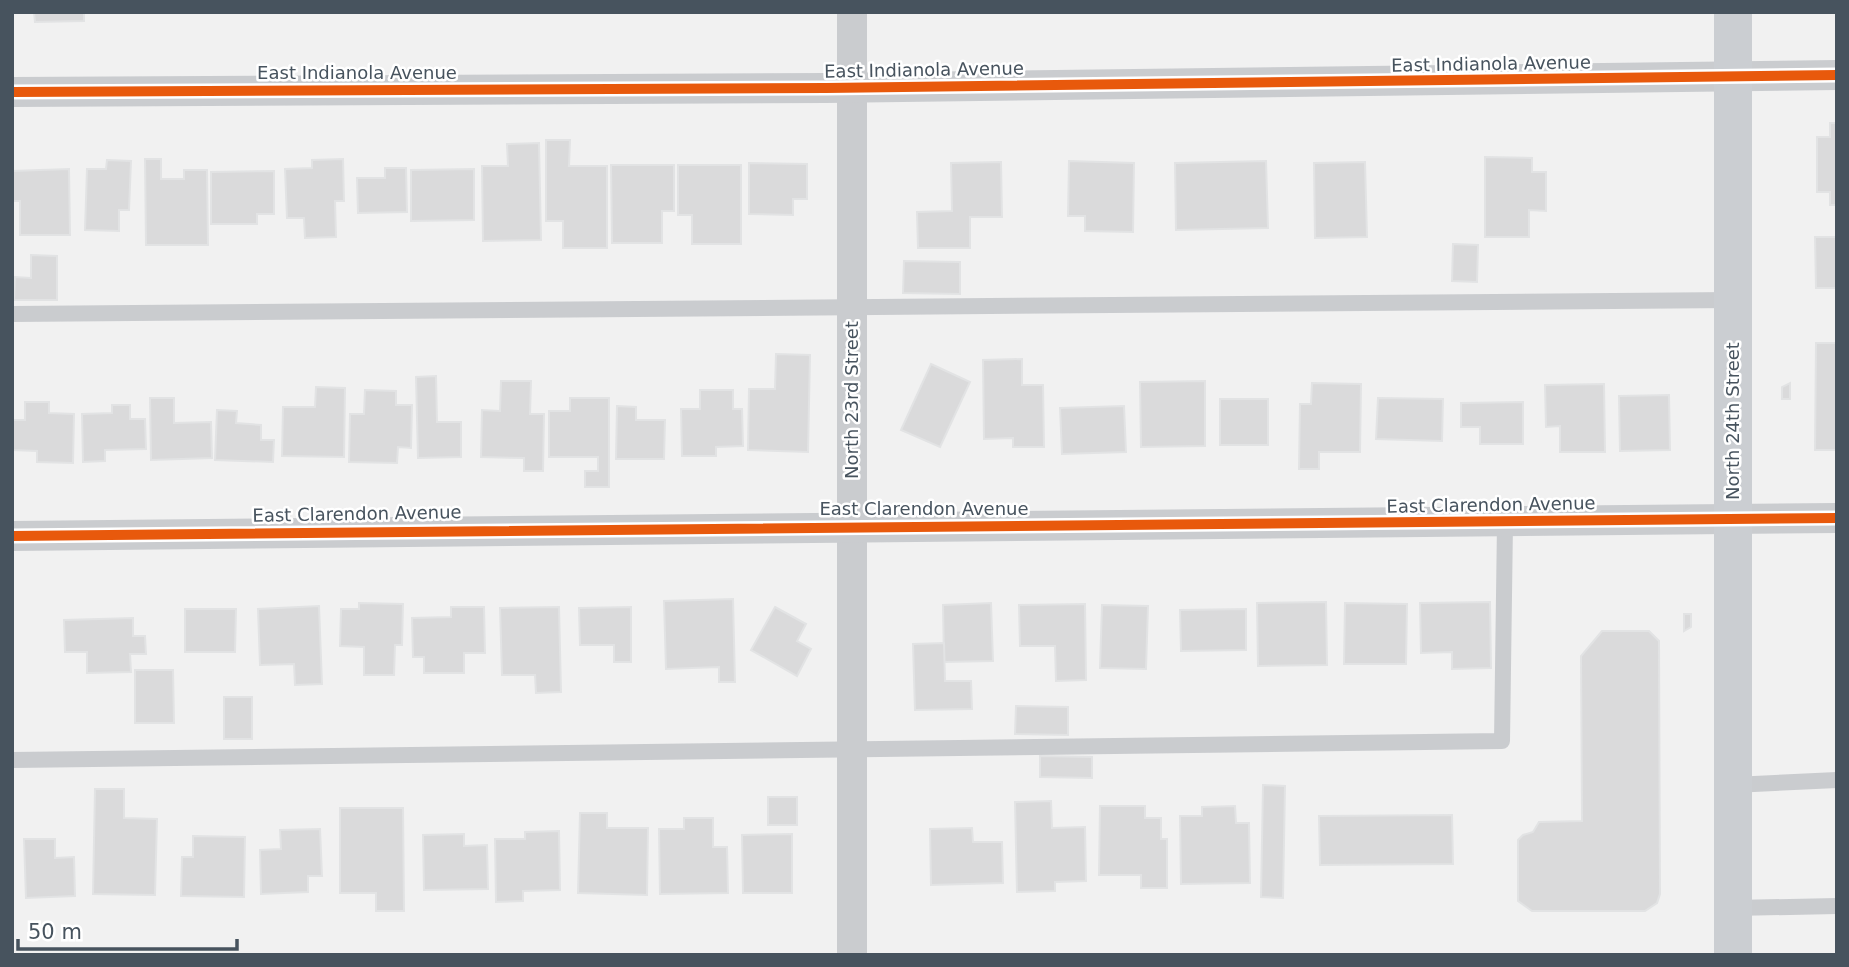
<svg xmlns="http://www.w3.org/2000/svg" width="1849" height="967" viewBox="0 0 1849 967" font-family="'DejaVu Sans',sans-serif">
  <rect width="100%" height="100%" fill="#f1f1f1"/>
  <g fill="#dadadb" stroke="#e2e3e4" stroke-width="2">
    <path d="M34 12H84V21L35 22Z"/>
    <path d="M1830 123H1837V205H1830V192H1817V137H1830Z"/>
    <path d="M546 140H570L569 166H607V248H563V221H546Z"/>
    <path d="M539 143 541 240 483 241 482 166H508L507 144Z"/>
    <path d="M1485 157 1532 158V172H1546V211L1529 210V237H1485Z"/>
    <path d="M145 159H161V179H184V170H207L208 245H146Z"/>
    <path d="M343 159 344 201H335L336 237 305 238 304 218H287L285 169 312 168V160Z"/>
    <path d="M107 160 131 161 129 210H119V231L85 230 87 169H106Z"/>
    <path d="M1069 161 1134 163 1133 232 1085 231V216H1068Z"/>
    <path d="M1266 161 1268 228 1176 230 1175 163Z"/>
    <path d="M1001 162 1002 217H970V248H918L917 212 952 211 951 163Z"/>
    <path d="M1365 162 1367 237 1315 238 1314 163Z"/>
    <path d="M749 163 807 164V199H793V215L749 214Z"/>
    <path d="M611 165H674V211H662V243H612Z"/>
    <path d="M678 165H741V244H692V215H678Z"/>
    <path d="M385 168H406L407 212 358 213 357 178H385Z"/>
    <path d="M69 169 70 235H20V201H12V171Z"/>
    <path d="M474 169V220L411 221V170Z"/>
    <path d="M274 171V214H257V224H211V172Z"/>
    <path d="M1815 237H1837V288H1816Z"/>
    <path d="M1453 244 1478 245 1477 282 1452 281Z"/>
    <path d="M31 255 57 256V300H14L15 277 31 278Z"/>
    <path d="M904 261 960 262V294L903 293Z"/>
    <path d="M1816 343H1837V450H1815Z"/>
    <path d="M776 354 810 355 808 452 748 450 749 389H775Z"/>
    <path d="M1022 359V385H1043L1044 447H1013V438L984 439 983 360Z"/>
    <path d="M931 364 970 382 940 447 901 430Z"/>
    <path d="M436 376 437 422H461V457L418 458 416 377Z"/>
    <path d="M501 381H531L530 414H544L543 471H524V458L481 457 482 410 500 411Z"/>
    <path d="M1205 381V446L1141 447 1140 382Z"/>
    <path d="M1312 383 1361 384 1360 452H1319V469H1299L1300 404H1311Z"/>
    <path d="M1790 383V399H1782V387Z"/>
    <path d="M1604 384 1605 452H1560V426L1546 427 1545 385Z"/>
    <path d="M316 387 345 388 344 457 282 456 283 407H315Z"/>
    <path d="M365 390 396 391V405H412L411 448 398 447 397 463 349 462 350 414H364Z"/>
    <path d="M700 390H733V409H742L743 446 716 447V456H682L681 409H700Z"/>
    <path d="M1669 395 1670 450 1620 451 1619 396Z"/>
    <path d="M150 398H174V423L211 422 212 458 151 460Z"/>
    <path d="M570 398H609V487H585V471H598V457H549V411H570Z"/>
    <path d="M1378 398 1443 399 1442 441 1376 439Z"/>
    <rect x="1220" y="399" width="48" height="46"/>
    <path d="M25 402H49V413L74 414 73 463 37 462V451L12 450V420H25Z"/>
    <path d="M1523 402V444H1480V427H1461V403Z"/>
    <path d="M112 405H130V419H145L146 449 105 450V461L83 462 82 414 112 413Z"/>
    <path d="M617 406 636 407V420H665L664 459H616Z"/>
    <path d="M1124 406 1126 452 1062 454 1060 408Z"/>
    <path d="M217 410 237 411 236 423 261 425V440H274L273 462 215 460Z"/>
    <path d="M733 599 735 682H719V667L666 669 664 601Z"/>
    <path d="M1326 602 1327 665 1258 666 1257 603Z"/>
    <path d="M1490 602 1491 668 1452 669V652L1421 653 1420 603Z"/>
    <path d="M359 603 403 604 402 645H395L394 675H364V647L340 646 341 609H359Z"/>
    <path d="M991 603 993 661 944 662 943 605Z"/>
    <path d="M1345 603 1407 604 1406 664H1344Z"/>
    <path d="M1085 604 1086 680 1056 681 1055 646H1020L1019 605Z"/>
    <path d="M1102 605 1148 606 1146 669 1100 668Z"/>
    <path d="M319 606 322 684 295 685 294 664 260 665 258 609Z"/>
    <path d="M451 607H484L485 653H464V673H424V657H413L412 618 451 617Z"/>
    <path d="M559 607 561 692 536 693 535 675H502L500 608Z"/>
    <path d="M631 607V662H614V645H580L579 608Z"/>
    <path d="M775 607 806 624 797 641 811 649 797 676 751 650Z"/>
    <path d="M185 609H236L235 652H185Z"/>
    <path d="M1246 609V650L1181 651 1180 610Z"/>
    <path d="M1684 614H1691V627L1684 631Z"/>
    <path d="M133 618V636H145L146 654H130L131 672 87 673V652H65L64 620Z"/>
    <path d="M1602 631H1649L1659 641 1660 894 1657 903 1645 911H1532L1518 901V840L1523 835 1533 832 1539 822 1582 821 1581 656Z"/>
    <path d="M944 643 945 681H971L972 709 915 710 913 644Z"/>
    <path d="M135 670H173L174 723H135Z"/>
    <rect x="224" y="697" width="28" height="42"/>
    <path d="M1016 706 1068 707V735L1015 734Z"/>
    <path d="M1040 756 1092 757V778L1040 777Z"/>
    <path d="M1263 785 1285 786 1283 898 1261 897Z"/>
    <path d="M95 789H124V818L157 819 155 895 93 894Z"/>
    <rect x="768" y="797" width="29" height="28"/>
    <path d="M1051 801 1052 828 1085 827 1086 881 1055 882V891L1017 892 1015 802Z"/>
    <path d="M1100 806H1145V818H1161V839H1167V888H1141V875H1099Z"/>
    <path d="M1235 806 1236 823H1249L1250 883 1181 884 1180 816H1202V807Z"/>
    <path d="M340 808H403L404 911H376V893H340Z"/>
    <path d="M580 813H607V828H648L647 895 578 893Z"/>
    <path d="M1452 815 1453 864 1320 865 1319 816Z"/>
    <path d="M684 818H713V847H727L728 893 660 894 659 829H684Z"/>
    <path d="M972 828 973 842H1002L1003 883 931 885 930 829Z"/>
    <path d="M320 829 322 876H308V892L261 894 260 850 281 849 280 830Z"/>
    <path d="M559 831 560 890 523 891V901L496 902 495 839H525V832Z"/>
    <path d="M464 834V846L487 845 488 889 424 890 423 835Z"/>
    <path d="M792 834V893H743L742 835Z"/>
    <path d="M193 836 245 837 244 897 181 896 182 857H193Z"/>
    <path d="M24 839H55V858L74 857 75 896 26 898Z"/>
  </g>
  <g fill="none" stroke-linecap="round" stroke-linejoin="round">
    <g stroke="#cacccf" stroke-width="16">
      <path d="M12 314 1733 300"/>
      <path d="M12 760 1502 741 1505 523"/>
      <path d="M1733 785 1837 780"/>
      <path d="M1733 908 1837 906"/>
    </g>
    <g stroke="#cacccf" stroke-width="30">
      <path d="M852 12V955"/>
      <path d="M12 92 826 88 1837 75"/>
      <path d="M12 536 1837 518"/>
    </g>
    <path stroke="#cbced2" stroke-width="38" d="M1733 12V955"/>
    <g stroke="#fff" stroke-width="15">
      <g id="cycleway">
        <path d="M12 92 826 88 1837 75"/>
        <path d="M12 536 1837 518"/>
      </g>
    </g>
    <use href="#cycleway" stroke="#e8590c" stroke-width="10"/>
  </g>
  <g text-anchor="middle" stroke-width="5" stroke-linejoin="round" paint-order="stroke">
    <g font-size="18" fill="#47535e" stroke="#fff">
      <text transform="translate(1491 64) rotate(-1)" y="6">East Indianola Avenue</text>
      <text transform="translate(924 70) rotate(-1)" y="6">East Indianola Avenue</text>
      <text x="357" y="79">East Indianola Avenue</text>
      <text transform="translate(852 400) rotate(-90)" y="6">North 23rd Street</text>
      <text transform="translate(1733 421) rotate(-90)" y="6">North 24th Street</text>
      <text transform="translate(1491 505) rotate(-1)" y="6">East Clarendon Avenue</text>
      <text x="924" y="515">East Clarendon Avenue</text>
      <text transform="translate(357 514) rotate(-1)" y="6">East Clarendon Avenue</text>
    </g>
  </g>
  <rect width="1849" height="967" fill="none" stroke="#47535e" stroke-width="28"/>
  <path d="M18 939v10h219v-10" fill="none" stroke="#47535e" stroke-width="3.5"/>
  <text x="28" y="939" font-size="21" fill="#47535e" stroke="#ffffff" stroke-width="5" paint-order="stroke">50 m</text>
</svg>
